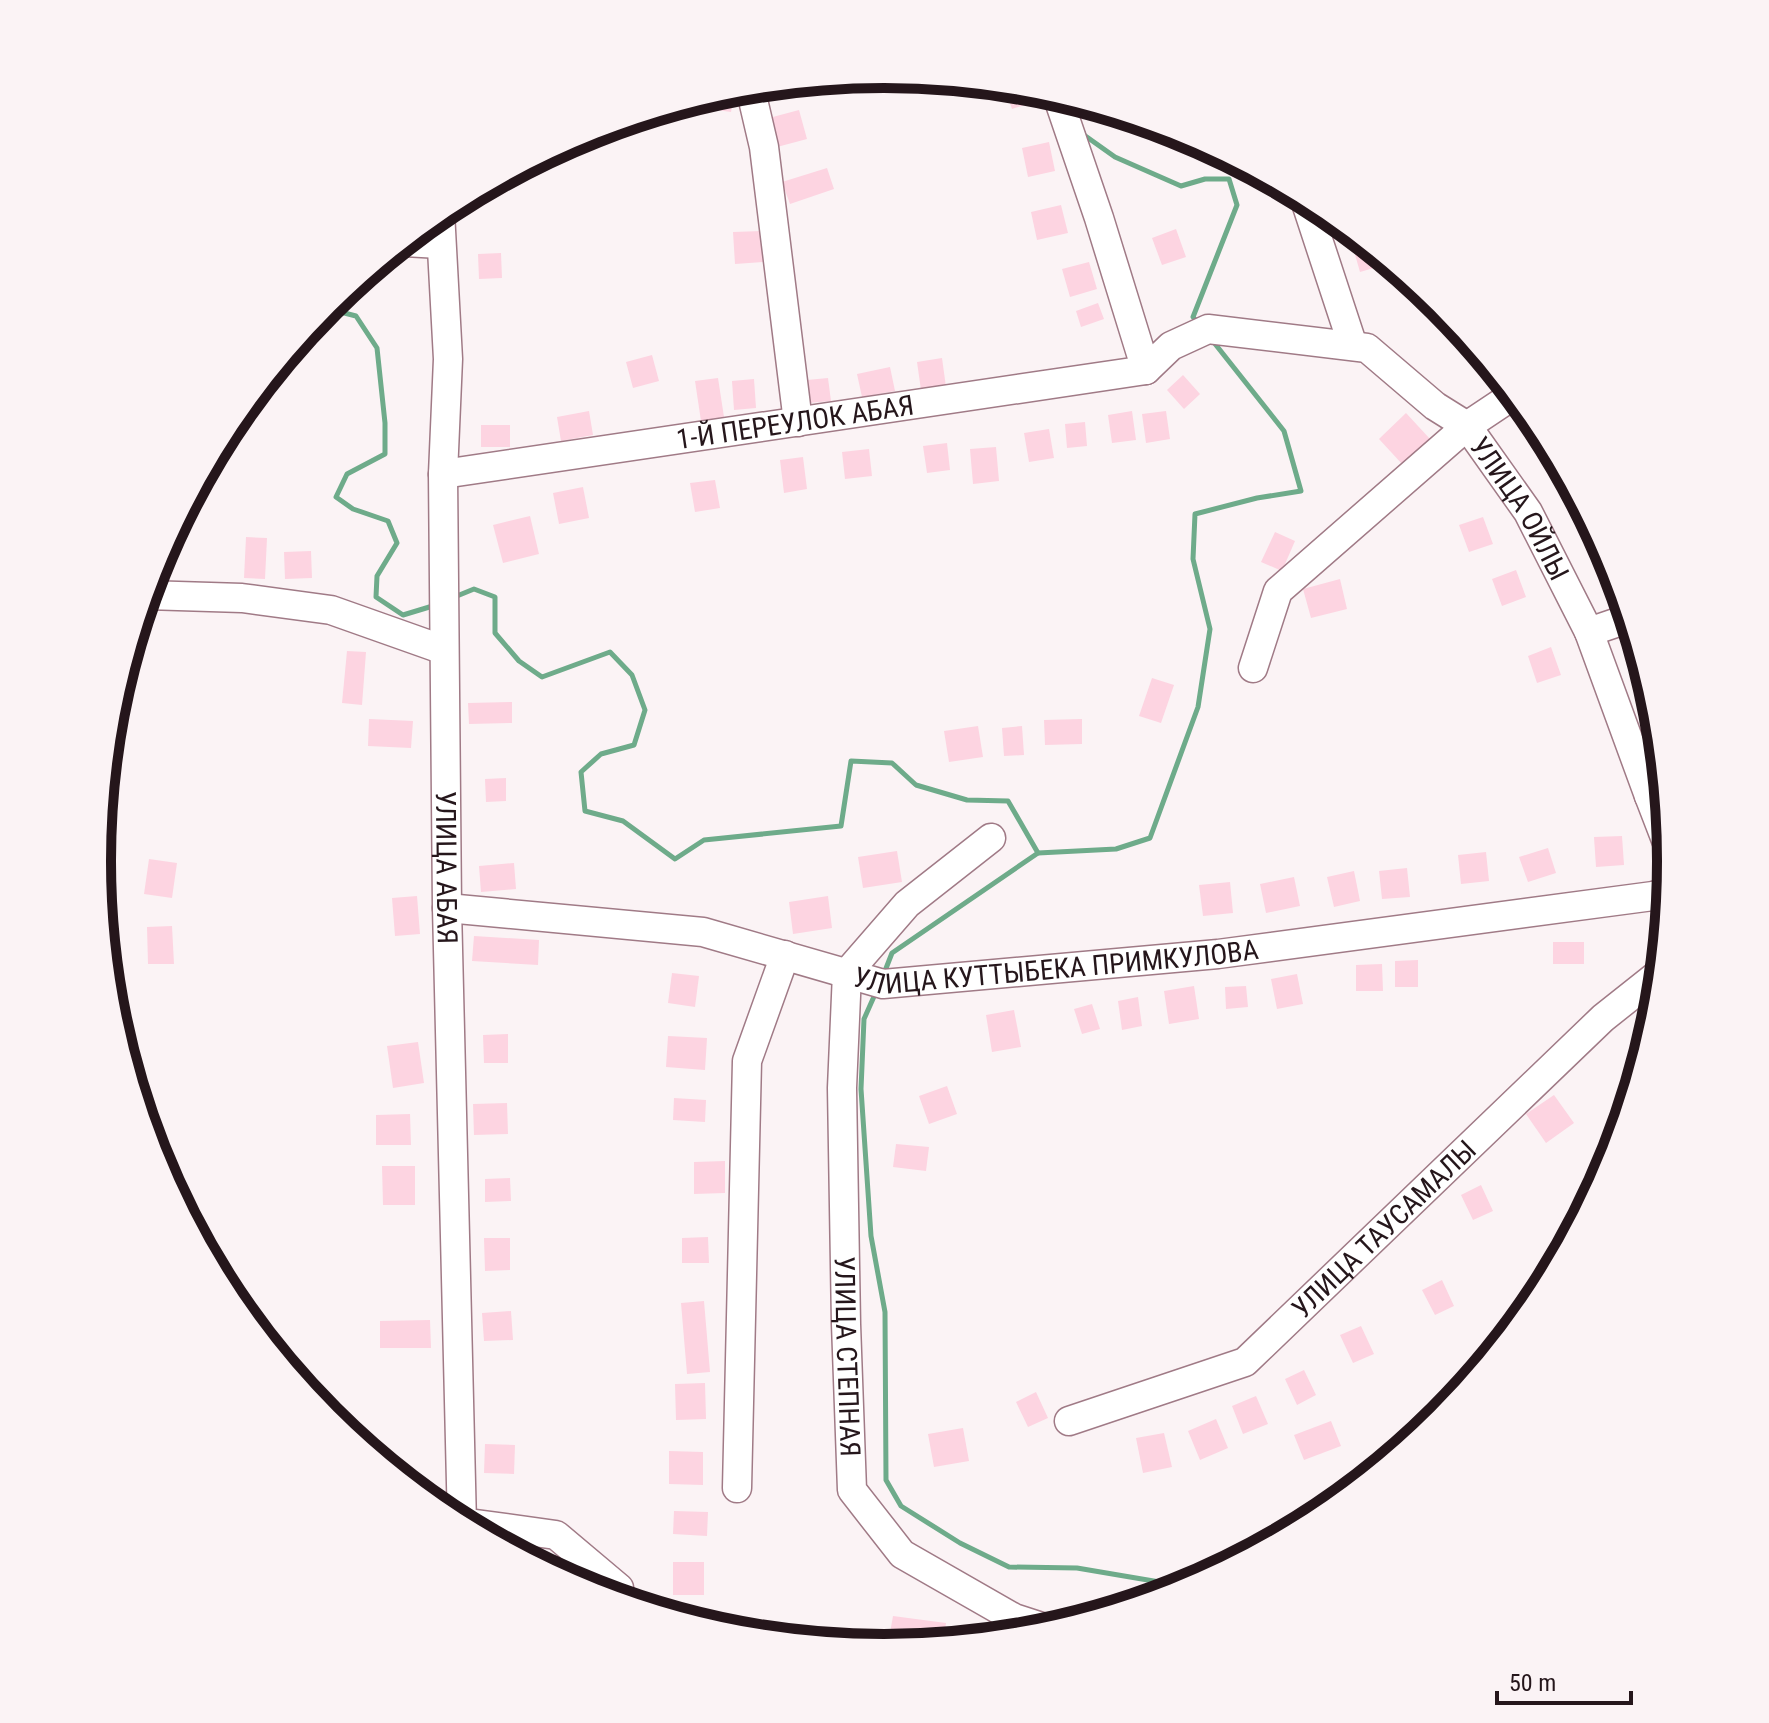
<svg xmlns="http://www.w3.org/2000/svg" width="1769" height="1723" viewBox="0 0 1769 1723" font-family="'Roboto Condensed',sans-serif">
  <rect width="100%" height="100%" fill="#fbf3f5"/>
  <g fill="none" stroke-linecap="round" stroke-linejoin="round">
    <g stroke="#6eab8a" stroke-width="5">
      <path d="M1083 132 1084 135 1115 157 1181 186 1205 179H1229L1237 205 1193 317 1198 323"/>
      <path d="M325 308 356 316 377 348 385 423V454L347 474 336 497 353 509 388 521 397 543 377 576 376 597 403 615 436 605"/>
      <path d="M452 598 474 589 495 597V633L519 661 542 677 610 652 632 675 645 710 634 745 601 754 581 772 585 811 623 821 675 859 704 840 841 826 851 761 892 763 916 785 967 800 1008 801 1038 853"/>
      <path d="M883 976 892 953 1038 853 1116 849 1150 838 1198 707 1210 629 1193 559 1195 514 1257 498 1301 491 1284 431 1212 340"/>
      <path d="M876 992 864 1019 861 1089 871 1236 885 1312 886 1480 901 1506 960 1543 1009 1567 1077 1568 1189 1587"/>
    </g>
  </g>
  <g fill="#fdd4e1">
    <path d="M1004 86 1033 89 1037 101 1012 109Z"/>
    <path d="M735 89 731 112 710 109 712 95Z"/>
    <path d="M799 110 807 139 777 147 769 118Z"/>
    <path d="M1049 142 1055 171 1028 177 1022 148Z"/>
    <path d="M827 168 834 189 790 204 782 182Z"/>
    <path d="M1061 205 1068 233 1037 240 1031 212Z"/>
    <path d="M1176 229 1186 257 1162 265 1152 238Z"/>
    <path d="M762 231 763 262 735 264 733 232Z"/>
    <path d="M1363 241 1381 256 1384 265 1360 272 1352 244Z"/>
    <path d="M501 253 502 278 479 279 478 254Z"/>
    <path d="M1089 262 1097 289 1070 297 1062 269Z"/>
    <path d="M1098 303 1104 319 1081 327 1076 311Z"/>
    <path d="M652 355 659 381 633 388 626 362Z"/>
    <path d="M942 358 946 387 921 390 917 362Z"/>
    <path d="M890 367 895 391 862 397 857 374Z"/>
    <path d="M1183 375 1200 394 1184 409 1167 390Z"/>
    <path d="M718 378 724 417 701 421 695 381Z"/>
    <path d="M828 378 831 401 809 403 807 380Z"/>
    <path d="M754 379 756 408 734 410 732 381Z"/>
    <path d="M589 411 593 435 561 441 557 417Z"/>
    <path d="M1132 411 1136 440 1112 443 1108 415Z"/>
    <path d="M1166 411 1170 439 1146 443 1142 414Z"/>
    <path d="M1406 413 1430 439 1403 465 1379 439Z"/>
    <path d="M1085 422 1087 446 1067 448 1065 424Z"/>
    <rect x="481" y="425" width="29" height="22"/>
    <path d="M1049 429 1054 458 1029 462 1024 433Z"/>
    <path d="M947 443 950 470 927 473 923 446Z"/>
    <path d="M996 447 999 481 973 484 970 449Z"/>
    <path d="M869 449 872 476 845 479 842 452Z"/>
    <path d="M803 457 807 489 784 493 780 460Z"/>
    <path d="M715 480 720 508 695 512 690 483Z"/>
    <path d="M583 487 589 518 559 524 553 493Z"/>
    <path d="M530 516 539 554 503 563 493 525Z"/>
    <path d="M1483 517 1493 544 1469 552 1459 525Z"/>
    <path d="M1275 532 1295 541 1282 571 1261 562Z"/>
    <path d="M246 537 267 538 265 579 244 578Z"/>
    <path d="M311 551 312 578 285 579 284 552Z"/>
    <path d="M1516 570 1526 597 1502 606 1492 579Z"/>
    <path d="M1340 579 1347 609 1311 618 1303 589Z"/>
    <path d="M1551 647 1561 675 1537 683 1528 656Z"/>
    <path d="M347 651 366 652 362 705 342 703Z"/>
    <path d="M1152 678 1174 685 1161 723 1139 716Z"/>
    <path d="M512 702V723L469 724 468 703Z"/>
    <path d="M369 719 413 721 411 748 368 746Z"/>
    <path d="M1082 719V744L1045 745 1044 720Z"/>
    <path d="M978 726 983 757 949 762 944 731Z"/>
    <path d="M1022 726 1024 755 1004 756 1002 728Z"/>
    <path d="M506 778V801L486 802 485 779Z"/>
    <path d="M1622 836 1624 865 1596 867 1594 837Z"/>
    <path d="M1548 848 1556 873 1528 882 1519 857Z"/>
    <path d="M897 851 902 882 863 888 858 857Z"/>
    <path d="M1486 852 1489 881 1461 884 1458 855Z"/>
    <path d="M149 859 177 863 172 898 144 894Z"/>
    <path d="M514 863 516 889 481 892 479 866Z"/>
    <path d="M1407 868 1410 897 1382 899 1379 871Z"/>
    <path d="M1354 871 1360 901 1334 907 1327 877Z"/>
    <path d="M1294 877 1300 906 1266 913 1260 884Z"/>
    <path d="M1230 882 1233 913 1203 916 1199 885Z"/>
    <path d="M417 896 420 934 395 936 392 898Z"/>
    <path d="M828 896 832 928 793 934 789 902Z"/>
    <path d="M172 926 174 964H148L147 927Z"/>
    <path d="M474 936 539 940 538 965 472 961Z"/>
    <rect x="1553" y="942" width="31" height="22"/>
    <path d="M1418 960V987H1395V961Z"/>
    <path d="M1382 964 1383 991H1356V965Z"/>
    <path d="M672 973 699 976 695 1007 668 1003Z"/>
    <path d="M1297 974 1303 1004 1277 1009 1271 979Z"/>
    <path d="M1194 986 1199 1019 1169 1024 1164 991Z"/>
    <path d="M1246 986 1248 1007 1226 1009 1225 987Z"/>
    <path d="M1138 997 1142 1026 1122 1030 1118 1001Z"/>
    <path d="M1092 1004 1100 1029 1082 1034 1074 1009Z"/>
    <path d="M1014 1010 1021 1047 992 1052 986 1015Z"/>
    <path d="M508 1034V1063H484L483 1035Z"/>
    <path d="M668 1036 707 1038 705 1070 666 1067Z"/>
    <path d="M418 1042 424 1083 393 1088 387 1046Z"/>
    <path d="M947 1086 957 1114 929 1124 919 1096Z"/>
    <path d="M1554 1095 1574 1123 1546 1143 1526 1114Z"/>
    <path d="M674 1098 706 1100 705 1122 673 1120Z"/>
    <path d="M507 1103 508 1134 474 1135 473 1104Z"/>
    <path d="M410 1114 411 1145H376V1115Z"/>
    <path d="M896 1144 929 1147 926 1171 893 1167Z"/>
    <path d="M725 1161V1193L694 1194V1162Z"/>
    <path d="M382 1166H415V1205H383Z"/>
    <path d="M510 1178 511 1201 485 1202V1179Z"/>
    <path d="M1481 1185 1493 1211 1473 1220 1461 1195Z"/>
    <path d="M708 1237 709 1263H682V1238Z"/>
    <path d="M484 1238H510V1270L485 1271Z"/>
    <path d="M1442 1280 1454 1306 1435 1315 1422 1290Z"/>
    <path d="M704 1301 710 1372 687 1374 681 1303Z"/>
    <path d="M511 1311 513 1340 484 1341 482 1313Z"/>
    <path d="M430 1320 431 1348H380V1321Z"/>
    <path d="M1361 1326 1374 1354 1353 1363 1340 1335Z"/>
    <path d="M1304 1370 1316 1395 1297 1405 1285 1379Z"/>
    <path d="M705 1383 706 1419 676 1420 675 1384Z"/>
    <path d="M1036 1392 1048 1418 1028 1427 1016 1402Z"/>
    <path d="M1256 1396 1268 1424 1243 1434 1232 1406Z"/>
    <path d="M1216 1419 1228 1448 1200 1460 1188 1431Z"/>
    <path d="M1331 1421 1341 1446 1304 1460 1294 1435Z"/>
    <path d="M963 1428 969 1461 934 1467 928 1434Z"/>
    <path d="M1164 1433 1172 1467 1143 1473 1136 1438Z"/>
    <path d="M485 1444 515 1445 514 1474 484 1473Z"/>
    <path d="M669 1451 703 1452V1485L669 1484Z"/>
    <path d="M674 1511 708 1512 707 1536 673 1534Z"/>
    <rect x="673" y="1562" width="31" height="33"/>
    <path d="M893 1616 946 1623 943 1643 905 1647 888 1644Z"/>
  </g>
  <g fill="none" stroke-linecap="round" stroke-linejoin="round">
    <g stroke="#a07a86" stroke-width="31">
      <g id="minor">
        <path d="M750 87 764 147 798 422"/>
        <path id="s1" d="M1057 95 1099 218 1146 370 1171 346 1208 329 1367 348 1435 406 1467 426 1528 512 1589 632 1649 796"/>
        <path d="M1304 197 1353 346"/>
        <path id="s2" d="M440 212 448 359 443 474 447 908 462 1524"/>
        <path d="M404 242 440 244"/>
        <path id="s3" d="M443 474 1146 370"/>
        <path d="M146 595 242 598 331 610 444 650"/>
        <path d="M1589 632 1630 618"/>
        <path d="M1253 668 1278 591 1467 426 1515 394"/>
        <path d="M1664 790 1649 796 1671 853"/>
        <path id="s4" d="M991 838 907 904 847 973 842 1088 846 1324 852 1490 902 1554 1014 1618 1051 1630"/>
        <path id="s5" d="M447 908 703 932 883 984 1218 954 1653 896 1669 891"/>
        <path id="s6" d="M1069 1421 1245 1362 1603 1018 1661 972"/>
        <path d="M737 1488 747 1061 785 955"/>
        <path d="M461 1522 556 1535 619 1588"/>
      </g>
    </g>
    <use href="#minor" stroke="#fff" stroke-width="28"/>
  </g>
  <g text-anchor="middle" stroke-width="6" stroke-linejoin="round" paint-order="stroke">
    <g font-size="28" fill="#25161b" stroke="#fbf3f5">
      <text dy="10" stroke="none"><textPath href="#s3" startOffset="356">1-Й ПЕРЕУЛОК АБАЯ</textPath></text>
      <text dy="10" stroke="none"><textPath href="#s1" startOffset="750">УЛИЦА ОЙЛЫ</textPath></text>
      <text dy="10" stroke="none"><textPath href="#s2" startOffset="656">УЛИЦА АБАЯ</textPath></text>
      <text dy="10" stroke="none"><textPath href="#s5" startOffset="618">УЛИЦА КУТТЫБЕКА ПРИМКУЛОВА</textPath></text>
      <text dy="10" stroke="none"><textPath href="#s6" startOffset="378">УЛИЦА ТАУСАМАЛЫ</textPath></text>
      <text dy="10" stroke="none"><textPath href="#s4" startOffset="582">УЛИЦА СТЕПНАЯ</textPath></text>
    </g>
  </g>
  <path d="M0 0H1769V1723H0ZM111 861a773 773 0 1 1 1546 0a773 773 0 1 1-1546 0Z" fill="#fbf3f5" fill-rule="evenodd"/>
  <path fill="none" stroke="#25161b" stroke-width="10" d="M111 861a773 773 0 1 1 1546 0a773 773 0 1 1-1546 0Z"/>
  <path d="M1497 1691v12h134v-12" fill="none" stroke="#25161b" stroke-width="4"/>
  <text x="1509" y="1691" font-size="24" fill="#25161b" stroke="#fbf3f5" stroke-width="6" paint-order="stroke">50 m</text>
</svg>
